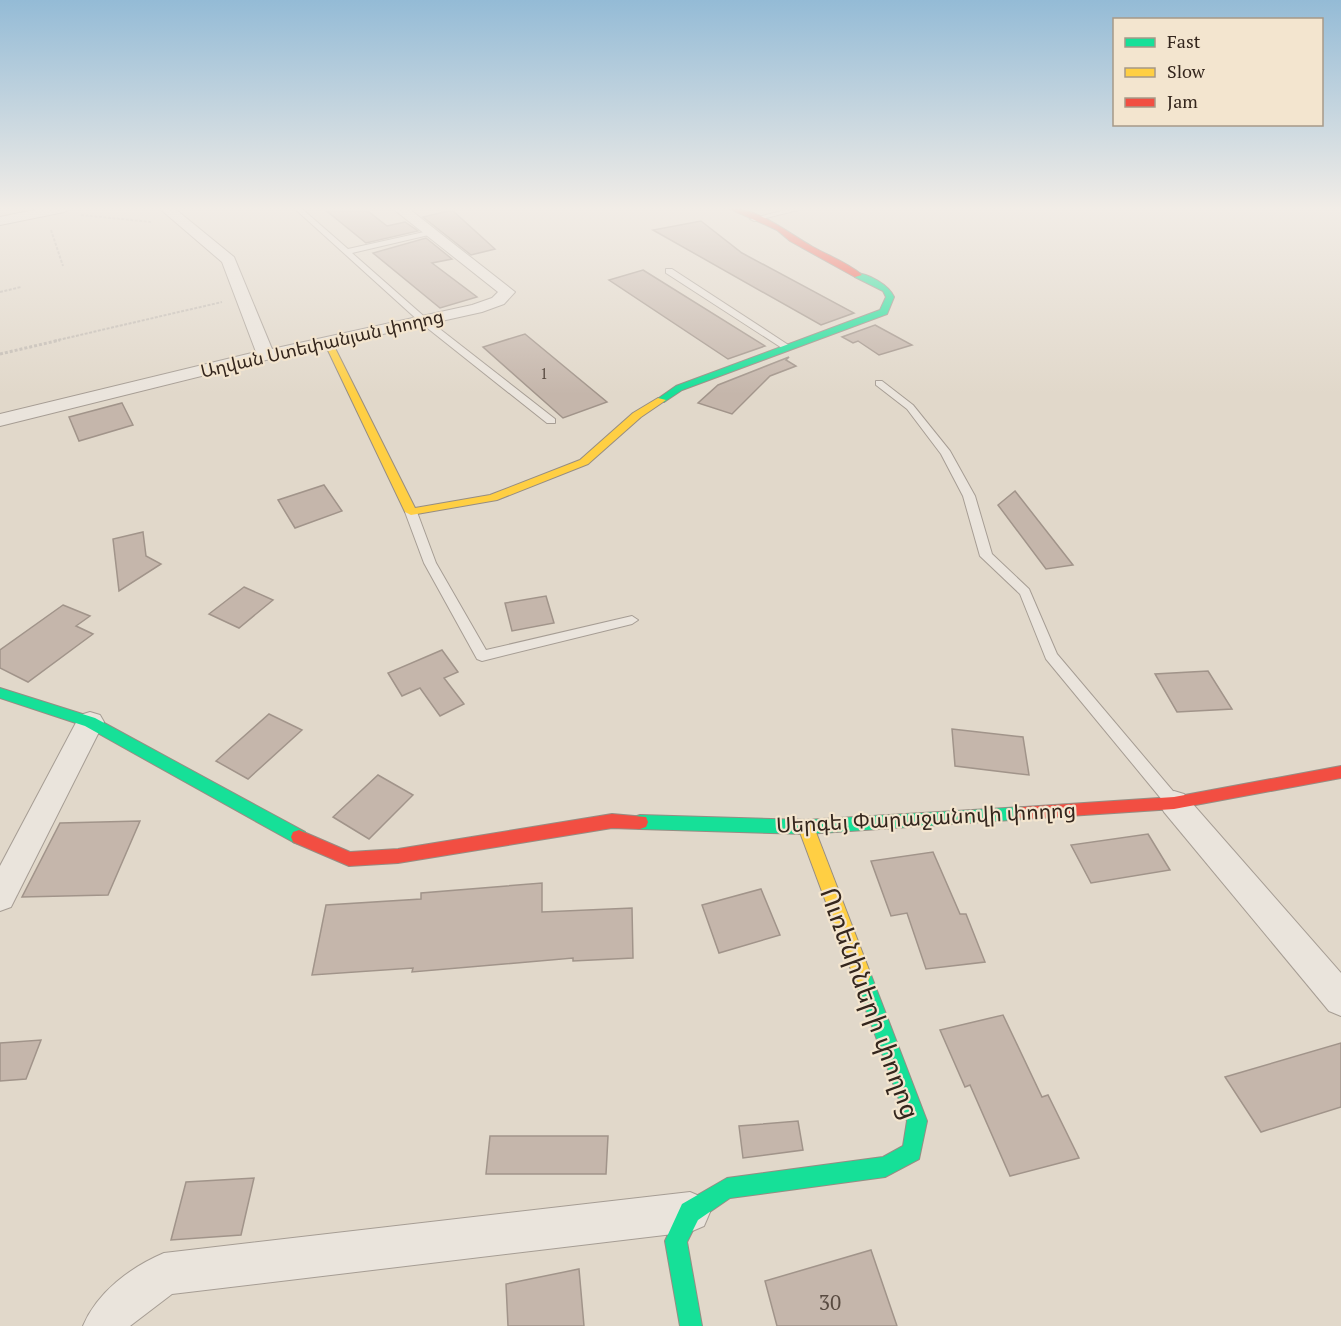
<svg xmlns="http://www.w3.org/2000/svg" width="1341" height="1326" viewBox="0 0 1341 1326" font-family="'PT Serif','Noto Sans Armenian',serif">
  <rect width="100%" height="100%" fill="#e1d8ca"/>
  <g fill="#c5b6ab" stroke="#a1948a" stroke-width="1.5">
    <path d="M323 208H364L387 226 405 222 418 231 366 243Z"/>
    <path d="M452 210 495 249 471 255 423 217Z"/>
    <path d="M701 221 742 253 854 313 821 325 653 230Z"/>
    <path d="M426 238 452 259 432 263 477 297 440 308 373 253Z"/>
    <path d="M643 270 765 346 728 359 609 280Z"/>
    <path d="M875 325 912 345 879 355 858 341 853 343 842 337Z"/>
    <path d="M525 334 607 402 563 418 483 347Z"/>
    <path d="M789 357 786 360 796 366 770 376 732 414 698 403 718 385Z"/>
    <path d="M122 403 133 425 79 441 69 417Z"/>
    <path d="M324 485 342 511 295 528 278 500Z"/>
    <path d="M1015 491 1073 565 1046 569 998 505Z"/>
    <path d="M143 532 146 556 161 564 119 591 113 539Z"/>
    <path d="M244 587 273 600 239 628 209 614Z"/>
    <path d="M546 596 554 623 512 631 505 603Z"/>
    <path d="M63 605 90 616 76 626 93 634 28 682 0 668V650Z"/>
    <path d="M442 650 458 672 444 678 464 704 440 716 420 688 402 696 388 673Z"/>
    <path d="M1208 671 1232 709 1177 712 1155 674Z"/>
    <path d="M269 714 302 730 248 779 216 761Z"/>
    <path d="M952 729 1023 737 1029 775 955 766Z"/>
    <path d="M378 775 413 795 369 839 333 817Z"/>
    <path d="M140 821 108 895 22 897 60 823Z"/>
    <path d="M1148 834 1170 870 1091 883 1071 845Z"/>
    <path d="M933 852 960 914H966L985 962 926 969 907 913 891 916 871 861Z"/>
    <path d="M542 883V912L632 908 633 958 573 961V958L412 972 413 968 312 975 326 905 421 899V893Z"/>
    <path d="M761 889 780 935 719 953 702 905Z"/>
    <path d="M1003 1015 1042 1097 1048 1095 1079 1158 1010 1176 970 1085 965 1087 940 1030Z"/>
    <path d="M41 1040 26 1079 0 1081V1043Z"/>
    <path d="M1341 1043V1107L1261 1132 1225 1077Z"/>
    <path d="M798 1121 803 1150 743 1158 739 1126Z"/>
    <path d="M490 1136H608L606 1174H486Z"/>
    <path d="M254 1178 241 1235 171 1240 186 1182Z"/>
    <path d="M871 1250 897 1326H777L765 1281Z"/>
    <path d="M579 1269 584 1326H508L506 1284Z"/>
  </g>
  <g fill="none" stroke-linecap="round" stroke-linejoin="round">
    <g stroke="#a69d94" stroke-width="2">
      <g id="lane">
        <path d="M294 208H301L348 249 433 230V234L352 253 427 319 555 419V423H547L421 323Z"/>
        <path d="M793 208H806L754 221 750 219Z"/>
        <path d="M666 269H672L793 348 785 350 666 273Z"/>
        <path d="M876 381H882L913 405 950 451 975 496 992 554 1029 589 1057 654 1178 797 1181 802 1178 807 1173 808 1168 807 1046 659 1020 594 980 556 963 496 941 454 907 409 876 385Z"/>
        <path d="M411 509 417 512 436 563 486 650 632 616 638 620 632 624 482 661 477 659 424 563 405 512Z"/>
      </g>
    </g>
    <g stroke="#a69d94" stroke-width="2">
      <g id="street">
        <path d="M43 208H71L64 212 0 225V217Z"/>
        <path d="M159 208H174L234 257 272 349 472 305 492 298 498 292 392 208H408L515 292 504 304 482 312 266 360 0 426V414L256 352 222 262Z"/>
        <path d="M90 712 100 715 104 722 11 907 0 911V866L80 715Z"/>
        <path d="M1174 791 1184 794 1341 973V1016L1329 1011 1164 812 1159 803 1164 794Z"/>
        <path d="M690 1192 704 1198 710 1212 704 1226 690 1232 172 1294 130 1326H83C97 1292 131 1267 164 1253Z"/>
      </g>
    </g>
    <g stroke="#968d83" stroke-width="2">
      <g id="fast">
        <path d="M855 273C868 273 889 285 894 297L887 314 682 390 664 402 656 400 676 386 880 310 886 297 883 291 855 277Z"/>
        <path d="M0 688 95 718 305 832 307 837 305 842 299 844 293 842 85 726 0 698Z"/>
        <path d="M1024 807 1030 808 1032 813 1030 818 1024 819 806 834 640 829 634 827 632 822 634 817 640 815 806 820Z"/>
        <path d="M862 966 868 969 871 975 927 1121 919 1159 885 1177 730 1198 698 1220 687 1242 702 1326H680L665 1241 682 1204 727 1178 883 1157 903 1146 907 1121 853 975 856 969Z"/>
      </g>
    </g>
    <g stroke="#968d83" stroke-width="2">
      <g id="slow">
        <path d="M328 339 332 342 415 508 490 495 580 460 633 413 658 398 666 400 641 417 588 464 497 500 411 515 405 512 324 342Z"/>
        <path d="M806 820 812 822 814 827 871 975 868 981 862 984 856 981 853 975 798 827 800 822Z"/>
      </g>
    </g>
    <g stroke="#968d83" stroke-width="2">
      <g id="jam">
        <path d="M728 208C759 208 786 232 813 247 829 256 848 263 862 275L855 277 790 241 777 230Z"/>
        <path d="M1341 766V778L1174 809 1024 819 1018 818 1016 813 1018 808 1024 807 1174 797Z"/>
        <path d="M612 814 646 817 648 822 646 827 640 829 612 828 398 863 349 866 293 842 291 837 293 832 299 830 350 852 398 849Z"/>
      </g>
    </g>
    <g stroke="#c2bbb3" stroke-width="2" stroke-dasharray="3 1.5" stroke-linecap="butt">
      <path d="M81 215 151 222"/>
      <path d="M51 230 63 266"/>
      <path d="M0 292 21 287"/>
      <path d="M54 341 222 302"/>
    </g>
    <path stroke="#c2bbb3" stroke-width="3" stroke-dasharray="3 2" stroke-linecap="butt" d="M0 354 60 340"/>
    <use href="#lane" fill="#eae4dc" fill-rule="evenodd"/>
    <use href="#street" fill="#eae4dc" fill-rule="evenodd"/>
    <use href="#fast" fill="#16e098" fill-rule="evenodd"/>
    <use href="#slow" fill="#ffcf43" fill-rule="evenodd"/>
    <use href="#jam" fill="#f24e42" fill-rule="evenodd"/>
  </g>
  <linearGradient id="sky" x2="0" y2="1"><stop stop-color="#94bbd6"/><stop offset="0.53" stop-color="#f2ede7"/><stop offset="1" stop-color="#f2ede7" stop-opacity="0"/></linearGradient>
  <rect width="1341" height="394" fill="url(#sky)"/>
  <g text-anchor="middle" stroke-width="4.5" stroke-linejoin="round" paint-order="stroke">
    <g font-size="15" fill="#584a40">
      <text x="544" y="379">1</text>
    </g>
    <g font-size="18" fill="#34261d" stroke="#f3e5cf">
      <text transform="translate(322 344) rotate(-13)" y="6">Աղվան Ստեփանյան փողոց</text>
    </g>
    <g font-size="21" fill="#34261d" stroke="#f3e5cf">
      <text transform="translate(926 818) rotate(-3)" y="7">Սերգեյ Փարաջանովի փողոց</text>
    </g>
    <g font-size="21" fill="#584a40">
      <text x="830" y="1310">30</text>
    </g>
    <g font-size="26" fill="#34261d" stroke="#f3e5cf">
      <text transform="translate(870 1003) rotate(70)" y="9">Ուռենիների փողոց</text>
    </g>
  </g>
  <rect x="1113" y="18" width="210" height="108" fill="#f3e5cf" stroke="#a79988" stroke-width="1.5"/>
  <rect x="1125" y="38" width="30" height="9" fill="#16e098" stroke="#a79988" stroke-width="1.5"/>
  <text x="1167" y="48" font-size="18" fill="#34261d">Fast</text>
  <rect x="1125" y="68" width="30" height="9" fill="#ffcf43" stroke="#a79988" stroke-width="1.5"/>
  <text x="1167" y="78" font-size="18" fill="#34261d">Slow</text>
  <rect x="1125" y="98" width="30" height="9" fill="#f24e42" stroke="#a79988" stroke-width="1.5"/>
  <text x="1167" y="108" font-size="18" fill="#34261d">Jam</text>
</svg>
